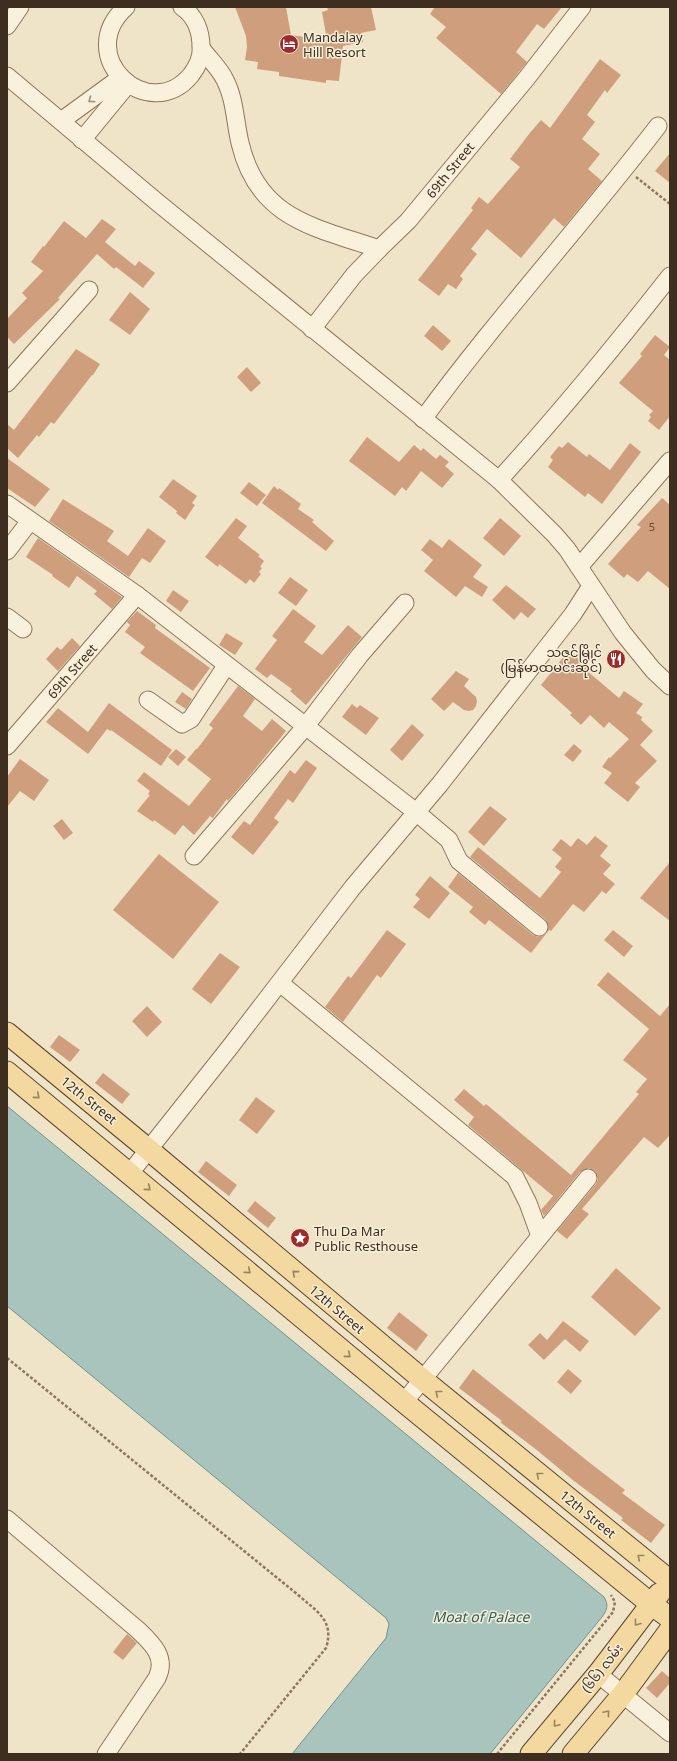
<svg xmlns="http://www.w3.org/2000/svg" width="677" height="1761" viewBox="0 0 677 1761" font-family="Georgia,'Noto Sans Myanmar',serif">
  <rect width="100%" height="100%" fill="#f0e4c8"/>
  <path fill="#a9c4bc" stroke="#6f938a" d="M7 1106 604 1597C609 1605 607 1610 602 1617L490 1754H292L386 1638 389 1624 386 1618 7 1306Z"/>
  <g fill="#cf9f7d">
    <path d="M235 7H286L291 35 327 40 322 12 328 10 327 7H371L376 30 361 33 363 42 343 46 339 81 326 80V83L279 76V72L257 69 258 62 245 60 247 47 246 36Z"/>
    <path d="M435 7H562L544 29 537 24 516 52 527 62 501 94 436 38 446 27 430 14Z"/>
    <path d="M600 59 621 75 607 93 605 90 587 115 595 122 582 139 600 154 588 169 602 181 564 227 554 218 521 258 487 229 471 249 477 254 460 276 463 279 456 289 448 284 439 296 418 280 473 210 471 208 479 197 488 204 520 167 510 159 529 134 541 120 550 128Z"/>
    <path d="M670 153V183L655 171Z"/>
    <path d="M102 219 116 229 105 242 135 266 139 261 155 273 143 288 116 267 114 269 97 254 58 298 60 299 14 344 7 337V319L27 298 22 293 43 271 31 262 43 246 44 247 64 221 86 238Z"/>
    <path d="M130 292 150 309 130 335 109 320Z"/>
    <path d="M433 325 451 341 442 351 424 336Z"/>
    <path d="M655 335 670 347 664 355 670 360V416L659 430 648 421 651 417 649 415 653 411 619 383 642 356 640 354Z"/>
    <path d="M76 349 100 364 93 375H92L54 424 51 422 39 437 37 435 18 458 7 448V424L14 430Z"/>
    <path d="M247 367 261 383 251 392 237 377Z"/>
    <path d="M367 437 399 462 414 445 421 451 423 448 436 459 440 455 449 462 445 466 454 474 442 488 421 471 406 491 402 487 395 496 349 461Z"/>
    <path d="M568 442 587 457 589 454 610 470 630 443 641 452 602 504 588 493 585 497 548 467 553 460 550 457 559 446 562 448Z"/>
    <path d="M7 458 50 489 35 507 7 488Z"/>
    <path d="M173 479 197 496 192 503 195 505 185 520 176 513 177 511 159 497Z"/>
    <path d="M249 482 266 495 257 506 240 493Z"/>
    <path d="M274 486 278 490 279 488 301 504 298 509 314 520 312 522 334 541 326 551 262 503Z"/>
    <path d="M662 498 670 505V589L648 571 638 582 627 574 624 578 608 564 641 527 637 525Z"/>
    <path d="M63 499 114 531 107 541 128 556 148 528 166 541 150 563 142 558 129 577 49 521Z"/>
    <path d="M236 518 247 526 238 538 260 555 258 556 264 561 260 567 262 568 259 572 261 574 254 583 250 579 246 584 219 564 218 567 205 557Z"/>
    <path d="M500 518 521 536 504 556 483 538Z"/>
    <path d="M38 538 122 597 112 609 94 594 97 591 77 576 69 588 52 576 53 575 26 557Z"/>
    <path d="M430 539 442 548 449 539 482 565 473 577 488 587 482 597 465 586 456 597 424 571 433 560 421 550Z"/>
    <path d="M290 577 308 590 296 606 278 593Z"/>
    <path d="M506 585 536 609 528 618 521 612 514 620 492 600Z"/>
    <path d="M173 590 189 601 181 612 166 601Z"/>
    <path d="M293 609 316 626 304 642 322 655 348 625 362 637 306 705 290 691 292 689 271 674 267 678 255 669 277 640 272 636Z"/>
    <path d="M137 611 156 625 155 628 210 668 193 691 140 653 145 647 125 632 130 625 127 622Z"/>
    <path d="M226 633 243 643 235 655 219 645Z"/>
    <path d="M72 638 80 646 58 671 46 659 57 647 61 650Z"/>
    <path d="M569 650 588 668 586 670 619 698 624 691 643 704 636 713 642 717 641 720 653 731 640 745 657 761 635 783 640 787 628 802 604 783 612 773 602 767 609 757 610 758 629 739 609 722 604 728 590 715 581 725 570 715 572 713 541 685Z"/>
    <path d="M456 671 469 679 464 686 476 697 477 701 476 706 473 710 469 711 464 710 453 702 444 711 431 699Z"/>
    <path d="M238 686 255 699 243 716 262 731 272 719 286 731 247 779 228 801 227 799 213 818 210 816 194 835 183 825 175 835 154 820 153 822 137 811 150 795 148 794 150 791 137 781 144 772 189 806 211 779 187 760 196 749H197L213 728 209 725Z"/>
    <path d="M182 692 192 699 186 709 175 702Z"/>
    <path d="M109 703 172 750 161 766 111 730V731L107 729 88 754 46 722 58 708 88 732Z"/>
    <path d="M352 704 357 708 360 705 379 718 366 735 342 717Z"/>
    <path d="M412 724 424 735 402 761 390 750Z"/>
    <path d="M574 744 582 751 573 762 564 755Z"/>
    <path d="M176 749 186 757 178 766 168 757Z"/>
    <path d="M20 759 49 780 34 801 20 791 7 807V777Z"/>
    <path d="M306 760 317 768 293 803 288 799 274 818 279 822 253 855 231 837 244 821 250 825 290 770 295 774Z"/>
    <path d="M490 806 507 819 484 846 468 832Z"/>
    <path d="M62 819 73 833 64 840 53 826Z"/>
    <path d="M595 836 608 846 600 856 611 865 603 874 615 884 606 894 602 891 584 912 573 904 551 931 549 930 547 933 548 924 545 919 470 857 478 847 540 898 561 872 555 867 562 858 552 850 561 839 571 847 578 838 587 845Z"/>
    <path d="M159 854 219 902 173 959 113 910Z"/>
    <path d="M670 862V921L640 898Z"/>
    <path d="M458 873 533 935 538 937 546 934 531 953 489 920 485 925 469 912 473 907 448 887Z"/>
    <path d="M430 876 450 893 429 919 413 907 420 899 415 895Z"/>
    <path d="M387 930 406 944 381 978 377 975 343 1022 325 1007 348 976 351 978Z"/>
    <path d="M613 930 633 946 624 957 604 940Z"/>
    <path d="M220 953 240 967 211 1004 192 989Z"/>
    <path d="M608 972 660 1016 670 1004V1135L658 1148 644 1137 582 1209 589 1214 567 1239 557 1231 596 1184 598 1179 595 1171 589 1168 580 1172 544 1216 541 1210 553 1196 468 1125 474 1117 454 1100 464 1089 484 1106 486 1104 571 1175 639 1094 636 1092 647 1079 623 1060 649 1029 597 985Z"/>
    <path d="M147 1006 162 1022 147 1037 132 1021Z"/>
    <path d="M59 1035 80 1050 70 1062 50 1047Z"/>
    <path d="M103 1073 130 1094 122 1104 95 1083Z"/>
    <path d="M256 1097 275 1111 257 1134 239 1120Z"/>
    <path d="M206 1161 237 1185 229 1196 198 1172Z"/>
    <path d="M255 1201 276 1218 268 1228 247 1211Z"/>
    <path d="M616 1268 661 1308 635 1336 591 1297Z"/>
    <path d="M399 1312 428 1335 416 1351 387 1328Z"/>
    <path d="M563 1321 589 1341 580 1352 565 1339 544 1360 528 1345 540 1333 547 1340Z"/>
    <path d="M473 1369 590 1463 625 1490 622 1493 665 1525 651 1543 621 1520 623 1518 574 1481 538 1451 500 1422 502 1421 459 1388Z"/>
    <path d="M568 1369 582 1381 571 1394 557 1382Z"/>
    <path d="M127 1634 137 1643 123 1660 113 1652Z"/>
    <path d="M662 1671 670 1678V1683L657 1698 646 1688Z"/>
  </g>
  <g fill="none" stroke-linecap="round" stroke-linejoin="round">
    <g stroke="#8d765c" stroke-width="19">
      <g id="minor">
        <path d="M126 7C72 56 149 126 191 75 197 67 202 57 201 47 201 31 195 16 182 7"/>
        <path d="M7 26 20 7"/>
        <path d="M202 49C209 59 220 69 225 80 235 99 235 122 240 143 258 219 314 227 379 249"/>
        <path d="M7 76 157 202 499 480 554 534 567 549 623 633 653 670 670 686"/>
        <path d="M61 121 120 78"/>
        <path d="M82 140 128 84"/>
        <path d="M312 329 354 275 379 249 408 221 526 79 582 7"/>
        <path d="M7 383 89 290"/>
        <path d="M423 419C497 318 582 225 658 126"/>
        <path d="M499 480C559 414 615 346 670 276"/>
        <path d="M7 504 137 595 416 812 449 840 459 861 539 927"/>
        <path d="M7 551 30 521"/>
        <path d="M579 567 670 461"/>
        <path d="M7 617 23 629"/>
        <path d="M148 700 182 724 191 719 226 666"/>
        <path d="M7 746 137 595"/>
        <path d="M194 856 305 727 360 655 405 603"/>
        <path d="M280 983 515 1177 528 1203 540 1236"/>
        <path d="M130 1173 230 1047 353 887 440 784 573 614 591 586"/>
        <path d="M404 1402 588 1178"/>
        <path d="M7 1519 138 1630C153 1644 167 1658 157 1678L106 1754"/>
        <path d="M598 1674 670 1733"/>
      </g>
    </g>
    <g stroke="#5b4430" stroke-width="23">
      <g id="major">
        <path d="M7 1033 149 1150 422 1379 670 1581"/>
        <path d="M7 1072 404 1402 651 1604 670 1618"/>
        <path d="M531 1754 598 1674 659 1594"/>
        <path d="M573 1754 623 1694 670 1630"/>
      </g>
    </g>
    <g stroke="#8d765c" stroke-width="2.5" stroke-dasharray="3 2" stroke-linecap="butt">
      <path d="M636 177 670 204"/>
      <path d="M7 1358 297 1594C316 1611 335 1620 326 1648L240 1754"/>
      <path d="M497 1754 613 1612 615 1602 611 1595"/>
    </g>
    <use href="#minor" stroke="#faf1dc" stroke-width="17"/>
    <use href="#major" stroke="#f3d9a0" stroke-width="21"/>
  </g>
  <defs><path id="oneway-chevron" d="M-2-3.5L2.5 0L-2 3.5" fill="none" stroke-width="1.6" stroke-linecap="round" stroke-linejoin="round"/></defs>
  <use stroke="#9c907e" href="#oneway-chevron" transform="translate(91 100) rotate(144)"/>
  <g stroke="#988460">
    <use href="#oneway-chevron" transform="translate(37 1096) rotate(40)"/>
    <use href="#oneway-chevron" transform="translate(148 1188) rotate(40)"/>
    <use href="#oneway-chevron" transform="translate(248 1271) rotate(40)"/>
    <use href="#oneway-chevron" transform="translate(295 1273) rotate(-140)"/>
    <use href="#oneway-chevron" transform="translate(348 1355) rotate(40)"/>
    <use href="#oneway-chevron" transform="translate(438 1393) rotate(-141)"/>
    <use href="#oneway-chevron" transform="translate(539 1475) rotate(-141)"/>
    <use href="#oneway-chevron" transform="translate(640 1557) rotate(-141)"/>
    <use href="#oneway-chevron" transform="translate(637 1623) rotate(127)"/>
    <use href="#oneway-chevron" transform="translate(607 1713) rotate(-50)"/>
    <use href="#oneway-chevron" transform="translate(556 1724) rotate(130)"/>
  </g>
  <defs>
    <g id="hotel-disc" transform="scale(1)"><circle r="9.5" fill="#9e2a2b" stroke="#f7eed8"/><path d="M-6-4.5h1.5V1H6V5H4.5V3h-9V5H-6ZM-4 0a1.8 1.8 0 1 1 3.6 0ZM.5 0V-2.5h3Q6-2.5 6 0Z" fill="#fff"/></g>
    <g id="restaurant-disc" transform="scale(1)"><circle r="9.5" fill="#9e2a2b" stroke="#f7eed8"/><path d="M-5-6h1v4h1v-4h1v4h1v-4h1v5L-1.5 .5V6h-2V.5L-5-1ZM5-6V6H3V1.5H1.5Q1.5-4 5-6Z" fill="#fff"/></g>
    <g id="sight-disc" transform="scale(1)"><circle r="9.5" fill="#9e2a2b" stroke="#f7eed8"/><path d="M0-6L1.8-2.2L6-1.7L2.9 1.2L3.7 5.4L0 3.3L-3.7 5.4L-2.9 1.2L-6-1.7L-1.8-2.2Z" fill="#fff"/></g>
  </defs>
  <g fill-rule="evenodd">
    <use href="#hotel-disc" x="289" y="44"/>
    <use href="#restaurant-disc" x="616" y="659"/>
    <use href="#sight-disc" x="300" y="1238"/>
  </g>
  <g text-anchor="middle" stroke-width="3" stroke-linejoin="round" paint-order="stroke">
    <g font-size="11" fill="#624a37">
      <text x="652" y="531">5</text>
    </g>
    <g font-size="13" fill="#3d2e20" stroke="#f7eed8" text-anchor="start">
      <text x="303" y="42">Mandalay<tspan x="303" dy="15">Hill Resort</tspan></text>
      <text x="602" y="657" text-anchor="end">သဇင်မြိုင်<tspan x="602" dy="15">(မြန်မာထမင်းဆိုင်)</tspan></text>
      <text x="314" y="1236">Thu Da Mar<tspan x="314" dy="15">Public Resthouse</tspan></text>
    </g>
    <g font-size="13" fill="#3d2e20" stroke="#f7eed8">
      <text transform="translate(450 170) rotate(-51)" y="5">69th Street</text>
      <text transform="translate(72 671) rotate(-49)" y="5">69th Street</text>
      <text transform="translate(89 1100) rotate(39)" y="5">12th Street</text>
      <text transform="translate(337 1309) rotate(40)" y="5">12th Street</text>
      <text transform="translate(588 1514) rotate(39)" y="5">12th Street</text>
      <text transform="translate(602 1668) rotate(-52)" y="5">(၆၆) လမ်း</text>
    </g>
    <g font-size="14" font-style="italic" fill="#2f5d5a" stroke="#f7eed8">
      <text x="481" y="1622">Moat of Palace</text>
    </g>
  </g>
  <rect width="677" height="1761" fill="none" stroke="#3d2e20" stroke-width="16"/>
</svg>
